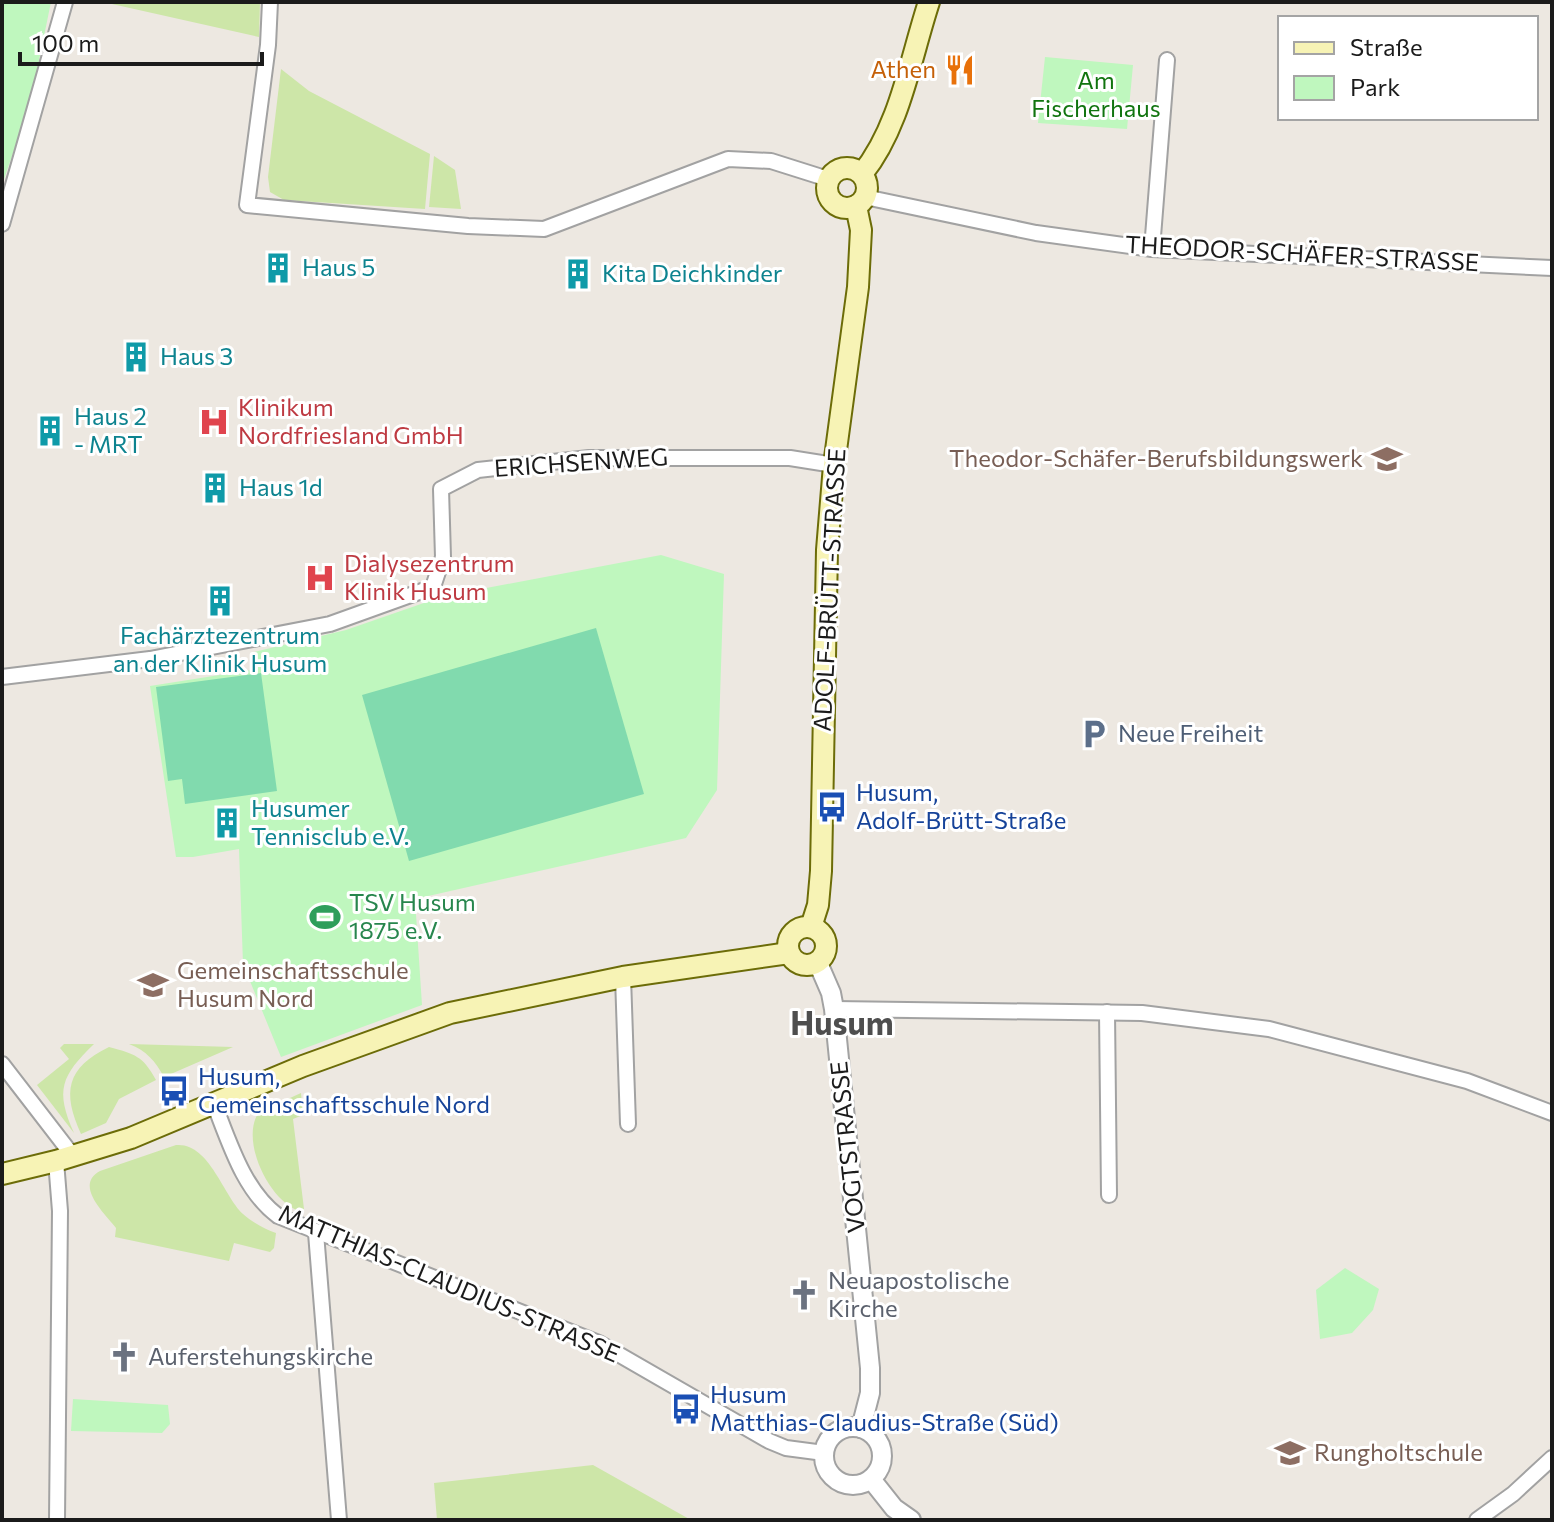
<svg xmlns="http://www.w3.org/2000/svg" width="1554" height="1522" viewBox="0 0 1554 1522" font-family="Commissioner,sans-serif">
  <rect width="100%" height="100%" fill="#ede8e1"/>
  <g fill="#cde6a8">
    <path d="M103 2H260L259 37Z"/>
    <path d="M281 69 309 91 430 154 425 209 284 200 270 192 268 177Z"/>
    <path d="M434 156 455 170 461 209 429 207Z"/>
    <path d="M64 1044H94C61 1076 55 1090 74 1133L37 1085 69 1059 60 1048Z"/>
    <path d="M129 1044 233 1047 164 1077C155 1061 147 1051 129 1044Z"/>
    <path d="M109 1047C135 1054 143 1056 156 1080L119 1099 106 1123 81 1134C62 1092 66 1068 109 1047Z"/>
    <path d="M301 1093 303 1115 293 1119 304 1209 302 1212C270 1204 239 1140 259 1112Z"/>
    <path d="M176 1145C209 1142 223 1195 243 1214 252 1222 265 1229 276 1233L274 1248 270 1252 234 1243 229 1261 115 1237 116 1228C104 1213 74 1185 100 1171Z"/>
    <path d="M593 1465 691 1520H437L434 1483Z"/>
  </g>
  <g fill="#bff7be">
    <path d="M2 2H51L30 104 2 185Z"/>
    <path d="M1045 57 1133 65 1127 129 1038 123Z"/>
    <path d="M661 555 724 574 717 790 686 838 415 899 422 1005 281 1057 243 964 239 849 193 857H176L150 686 258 669 254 652 346 630 444 596Z"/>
    <path d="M1345 1268 1379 1289 1373 1310 1352 1333 1320 1339 1316 1290Z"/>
    <path d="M73 1399 168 1405 170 1424 162 1433 71 1431Z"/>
  </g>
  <g fill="#81daae">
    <path d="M596 628 644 794 409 861 362 695Z"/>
    <path d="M261 673 277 791 185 804 182 779 168 781 156 687Z"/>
  </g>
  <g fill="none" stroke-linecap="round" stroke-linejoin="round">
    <g stroke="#a2a2a2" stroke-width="18">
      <g id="minor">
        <path d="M270 2 268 45 247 205 468 226 544 229 728 159 771 161 828 179"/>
        <path d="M865 197 1036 233 1152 249 1552 268"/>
        <path d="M2 224 65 2"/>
        <path d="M1152 249 1167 60"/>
        <path d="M2 677 150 659 330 624 433 587 443 557 441 489 478 470 589 458H790L834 465"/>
        <path d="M623 977 628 1124"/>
        <path d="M834 1009 1142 1013 1269 1029 1467 1081 1552 1113"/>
        <path d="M1107 1012 1109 1195"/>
        <path d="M2 1064 73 1156"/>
        <path d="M213 1101C229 1141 243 1190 278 1216L599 1343 769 1441 786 1448 824 1453"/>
        <path d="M56 1161 60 1211 57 1520"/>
        <path d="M316 1233 339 1520"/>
        <path d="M1477 1520 1513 1494 1552 1458"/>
      </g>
    </g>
    <g stroke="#a2a2a2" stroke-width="22">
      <g id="tertiary">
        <path d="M818 963 831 993 834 1009 870 1368V1393L861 1428"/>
        <circle cx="853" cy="1456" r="29"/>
        <path d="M871 1479 894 1508 911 1520"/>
      </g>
    </g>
    <g stroke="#6c6c08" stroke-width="24">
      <g id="secondary">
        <circle cx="847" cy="188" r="20"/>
        <path d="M862 174C900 127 910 60 929 2"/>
        <circle cx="807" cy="946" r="19"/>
        <path d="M811 927 818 905 821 871 827 550 834 465 858 287 861 230 856 206"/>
        <path d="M2 1174 56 1161 131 1138 303 1066 450 1013 623 977 789 953"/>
      </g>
    </g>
    <use href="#minor" stroke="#fff" stroke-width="14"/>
    <use href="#tertiary" stroke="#fff" stroke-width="18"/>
    <use href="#secondary" stroke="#f7f3b5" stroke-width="20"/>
  </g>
  <defs>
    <g id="restaurant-bare" transform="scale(2.4)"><path d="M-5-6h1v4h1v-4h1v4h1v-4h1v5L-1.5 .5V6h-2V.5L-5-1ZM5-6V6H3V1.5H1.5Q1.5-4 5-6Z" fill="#e8710a" stroke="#fff" stroke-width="2.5" paint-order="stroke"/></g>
    <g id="building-bare" transform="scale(2.4)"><path d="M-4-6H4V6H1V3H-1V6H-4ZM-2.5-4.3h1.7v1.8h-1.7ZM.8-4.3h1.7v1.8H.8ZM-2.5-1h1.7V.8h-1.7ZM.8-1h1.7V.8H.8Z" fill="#0f9aa8" stroke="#fff" stroke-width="2.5" paint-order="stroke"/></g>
    <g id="hospital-bare" transform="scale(2.4)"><path d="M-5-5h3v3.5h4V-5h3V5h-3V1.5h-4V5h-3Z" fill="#e0444e" stroke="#fff" stroke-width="2.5" paint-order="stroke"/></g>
    <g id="school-bare" transform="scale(2.4)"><path d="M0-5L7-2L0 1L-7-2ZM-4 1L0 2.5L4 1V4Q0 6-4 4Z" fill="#8d6e63" stroke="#fff" stroke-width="2.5" paint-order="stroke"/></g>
    <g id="parking-bare" transform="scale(2.4)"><path d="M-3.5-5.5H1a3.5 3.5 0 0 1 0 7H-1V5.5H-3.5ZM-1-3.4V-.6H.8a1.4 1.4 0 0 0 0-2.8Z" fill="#5c6f8a" stroke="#fff" stroke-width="2.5" paint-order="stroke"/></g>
    <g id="bus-bare" transform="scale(2.4)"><path d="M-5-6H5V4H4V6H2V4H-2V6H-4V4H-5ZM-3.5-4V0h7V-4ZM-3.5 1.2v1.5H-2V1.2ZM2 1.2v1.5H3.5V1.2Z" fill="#1a4fb4" stroke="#fff" stroke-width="2.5" paint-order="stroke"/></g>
    <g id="stadium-bare" transform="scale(2.4)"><path d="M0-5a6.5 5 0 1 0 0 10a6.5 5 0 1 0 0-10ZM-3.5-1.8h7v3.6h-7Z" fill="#2e9e5b" stroke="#fff" stroke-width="2.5" paint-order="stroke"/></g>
    <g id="church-bare" transform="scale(2.4)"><path d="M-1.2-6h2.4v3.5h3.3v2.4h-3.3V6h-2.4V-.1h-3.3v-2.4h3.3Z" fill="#6b7280" stroke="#fff" stroke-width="2.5" paint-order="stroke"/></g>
  </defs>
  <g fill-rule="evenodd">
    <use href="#restaurant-bare" x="960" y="70"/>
    <use href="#building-bare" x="278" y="268"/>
    <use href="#building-bare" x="578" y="274"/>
    <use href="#building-bare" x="136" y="357"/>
    <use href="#hospital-bare" x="214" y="422"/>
    <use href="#building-bare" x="50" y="431"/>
    <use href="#school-bare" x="1387" y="459"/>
    <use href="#building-bare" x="215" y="488"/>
    <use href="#hospital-bare" x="320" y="578"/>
    <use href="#building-bare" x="220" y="601"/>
    <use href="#parking-bare" x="1094" y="734"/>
    <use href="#bus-bare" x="832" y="807"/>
    <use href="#building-bare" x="227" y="823"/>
    <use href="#stadium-bare" x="325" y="917"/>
    <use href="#school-bare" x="153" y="985"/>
    <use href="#bus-bare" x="174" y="1091"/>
    <use href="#church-bare" x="804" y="1295"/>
    <use href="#church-bare" x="124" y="1357"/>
    <use href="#bus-bare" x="686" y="1409"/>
    <use href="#school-bare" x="1290" y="1453"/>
  </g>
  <g text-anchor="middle" stroke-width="6" stroke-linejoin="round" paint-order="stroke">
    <g font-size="24" fill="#c56008" stroke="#fff" text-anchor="end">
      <text x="936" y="78">Athen</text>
    </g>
    <g font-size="24" fill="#11740f" stroke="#fff">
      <text x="1096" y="89">Am<tspan x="1096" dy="28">Fischerhaus</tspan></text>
    </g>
    <g font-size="24" fill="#1b1b1b" stroke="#fff">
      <text transform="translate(1302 254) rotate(3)" y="8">THEODOR-SCHÄFER-STRASSE</text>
      <text transform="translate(581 463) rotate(-4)" y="8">ERICHSENWEG</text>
      <text transform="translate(830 590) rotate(-87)" y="8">ADOLF-BRÜTT-STRASSE</text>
      <text transform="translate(848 1147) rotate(-96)" y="8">VOGTSTRASSE</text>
      <text transform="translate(449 1284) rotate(23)" y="8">MATTHIAS-CLAUDIUS-STRASSE</text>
    </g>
    <g font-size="24" fill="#0d838f" stroke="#fff" text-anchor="start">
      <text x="302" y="276">Haus 5</text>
      <text x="602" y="282">Kita Deichkinder</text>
      <text x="160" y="365">Haus 3</text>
      <text x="74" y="425">Haus 2<tspan x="74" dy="28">- MRT</tspan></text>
      <text x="239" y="496">Haus 1d</text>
      <text x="220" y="644" text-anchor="middle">Fachärztezentrum<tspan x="220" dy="28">an der Klinik Husum</tspan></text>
      <text x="251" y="817">Husumer<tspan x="251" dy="28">Tennisclub e.V.</tspan></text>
    </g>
    <g font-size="24" fill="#be3a42" stroke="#fff" text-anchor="start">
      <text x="238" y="416">Klinikum<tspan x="238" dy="28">Nordfriesland GmbH</tspan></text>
      <text x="344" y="572">Dialysezentrum<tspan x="344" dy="28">Klinik Husum</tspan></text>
    </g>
    <g font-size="24" fill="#785e54" stroke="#fff" text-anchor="start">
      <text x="1363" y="467" text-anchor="end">Theodor-Schäfer-Berufsbildungswerk</text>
      <text x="177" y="979">Gemeinschaftsschule<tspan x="177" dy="28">Husum Nord</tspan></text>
      <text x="1314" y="1461">Rungholtschule</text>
    </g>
    <g font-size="24" fill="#4e5e75" stroke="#fff" text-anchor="start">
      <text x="1118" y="742">Neue Freiheit</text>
    </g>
    <g font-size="24" fill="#164399" stroke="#fff" text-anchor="start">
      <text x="856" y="801">Husum,<tspan x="856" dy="28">Adolf-Brütt-Straße</tspan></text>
      <text x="198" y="1085">Husum,<tspan x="198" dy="28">Gemeinschaftsschule Nord</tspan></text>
      <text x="710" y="1403">Husum<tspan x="710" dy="28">Matthias-Claudius-Straße (Süd)</tspan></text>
    </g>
    <g font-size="24" fill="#27864d" stroke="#fff" text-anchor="start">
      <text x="349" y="911">TSV Husum<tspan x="349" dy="28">1875 e.V.</tspan></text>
    </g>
    <g font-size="24" fill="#5b616d" stroke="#fff" text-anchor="start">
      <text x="828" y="1289">Neuapostolische<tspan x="828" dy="28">Kirche</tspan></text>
      <text x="148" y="1365">Auferstehungskirche</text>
    </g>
    <g font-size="32" font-weight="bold" fill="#4e4e4e" stroke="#fff">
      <text x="842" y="1035">Husum</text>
    </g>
  </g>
  <rect width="1554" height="1522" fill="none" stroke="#1b1b1b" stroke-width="8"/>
  <rect x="1278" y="16" width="260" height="104" fill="#ffffff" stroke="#a4a4a4" stroke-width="2"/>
  <rect x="1294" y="42" width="40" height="12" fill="#f7f3b5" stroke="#a4a4a4" stroke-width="2"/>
  <text x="1350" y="56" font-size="24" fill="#1b1b1b">Straße</text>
  <rect x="1294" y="76" width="40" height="24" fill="#bff7be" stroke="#a4a4a4" stroke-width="2"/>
  <text x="1350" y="96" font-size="24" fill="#1b1b1b">Park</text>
  <path d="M20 52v12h242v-12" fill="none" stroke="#1b1b1b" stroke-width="4"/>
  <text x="32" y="52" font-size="24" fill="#1b1b1b" stroke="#ffffff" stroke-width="6" paint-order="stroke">100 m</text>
</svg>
